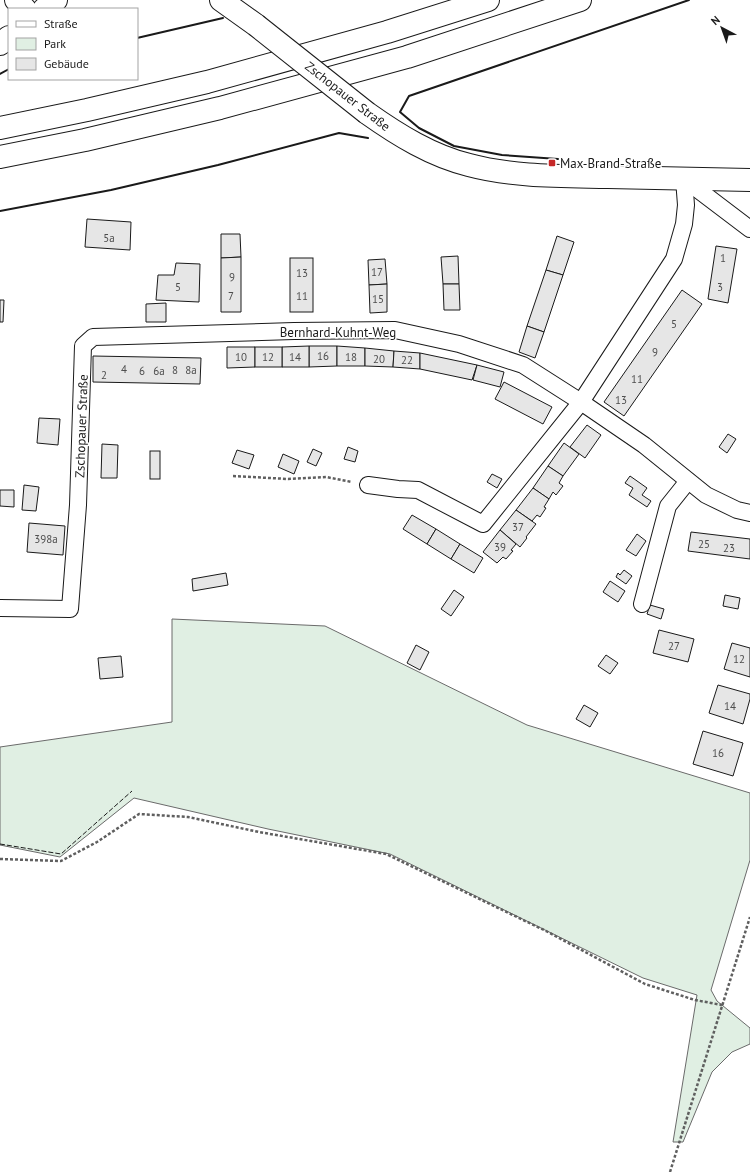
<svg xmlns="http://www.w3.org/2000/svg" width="750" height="1172" viewBox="0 0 750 1172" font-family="'PT Sans',sans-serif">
  <rect width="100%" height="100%" fill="#fff"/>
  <path fill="#e0efe3" stroke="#6a6a6a" d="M172 619 325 626 527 725 750 793V860L711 990 717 1001 750 1028V1044L732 1052 712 1072 683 1142H673L697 995 643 978 390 854 268 829 134 798 60 857 0 845V747L172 722Z"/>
  <g fill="#e6e6e6" stroke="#1a1a1a">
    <path d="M87 219 131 222 130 250 85 247Z"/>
    <path d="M221 234H240L241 257 221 258Z"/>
    <path d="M557 236 574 242 563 275 546 270Z"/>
    <path d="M716 246 737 249 728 303 708 299Z"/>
    <path d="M458 256 459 284H443L441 257Z"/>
    <path d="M241 257V312H221V258Z"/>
    <rect x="290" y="258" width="23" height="54"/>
    <path d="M385 259 387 284 369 285 368 260Z"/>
    <path d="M176 263 200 264 199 302 156 300 158 275H174Z"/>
    <path d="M546 270 563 275 544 332 527 326Z"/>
    <path d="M387 284V312L370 313 369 285Z"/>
    <path d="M443 284H459L460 310H444Z"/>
    <path d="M682 290 702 304 624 416 604 402Z"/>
    <path d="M0 300H4L3 322H0Z"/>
    <path d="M166 303V322H146V304Z"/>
    <path d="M527 326 544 332 535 358 519 352Z"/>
    <path d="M309 346H337V366L309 367Z"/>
    <path d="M309 346V367H282V347Z"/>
    <path d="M337 346 365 348V366H337Z"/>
    <path d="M227 347H255V367L227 368Z"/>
    <rect x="255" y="347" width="27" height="20"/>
    <path d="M365 348 394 351 393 367 365 366Z"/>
    <path d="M394 351 420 353V369L393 367Z"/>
    <path d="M420 353 477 365 472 380 420 369Z"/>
    <path d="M93 356 201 358 200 384 93 382Z"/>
    <path d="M477 365 504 372 500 387 473 380Z"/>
    <path d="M504 382 552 407 543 424 495 399Z"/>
    <path d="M39 418 60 419 58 445 37 443Z"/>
    <path d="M587 425 601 435 585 458 570 447Z"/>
    <path d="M728 434 736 439 727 453 719 447Z"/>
    <path d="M564 443 579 454 563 476 548 466Z"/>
    <path d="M102 444 118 445 117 478H101Z"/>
    <path d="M348 447 358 451 355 462 344 459Z"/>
    <path d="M313 449 322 453 316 466 307 462Z"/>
    <path d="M237 450 254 455 249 469 232 463Z"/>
    <rect x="150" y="451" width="10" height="28"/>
    <path d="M283 454 299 461 294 474 278 467Z"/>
    <path d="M548 466 563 476 559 483 563 486 556 495 553 492 549 499 533 488Z"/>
    <path d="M492 474 502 479 497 488 487 482Z"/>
    <path d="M630 476 647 488 642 495 651 501 647 507 629 495 633 488 625 483Z"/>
    <path d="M24 485 39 487 36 511 22 510Z"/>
    <path d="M533 488 549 499 544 507 546 508 540 517 537 515 532 521 516 510Z"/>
    <path d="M0 490H14V507L0 506Z"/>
    <path d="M516 510 536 524 526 537 527 538 520 547 500 530Z"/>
    <path d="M412 515 436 529 427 544 403 529Z"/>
    <path d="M29 523 65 526 63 555 27 552Z"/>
    <path d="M436 529 460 544 451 559 427 544Z"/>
    <path d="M500 530 516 544 511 550 513 551 506 559 503 557 497 563 483 552Z"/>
    <path d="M691 532 750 539V559L688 551Z"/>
    <path d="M637 534 646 541 636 556 626 550Z"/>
    <path d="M460 544 483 558 474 573 451 559Z"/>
    <path d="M624 570 632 576 626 584 616 577 618 573 620 575Z"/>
    <path d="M226 573 228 585 193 591 192 579Z"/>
    <path d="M610 581 625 591 618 602 603 592Z"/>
    <path d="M454 590 464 597 451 616 441 609Z"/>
    <path d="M725 595 740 598 738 609 723 606Z"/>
    <path d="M650 605 664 609 661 619 647 614Z"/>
    <path d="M659 630 694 639 688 662 653 653Z"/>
    <path d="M732 643 750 648V677L724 669Z"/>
    <path d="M416 645 429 652 420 670 407 663Z"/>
    <path d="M606 655 618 663 610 674 598 666Z"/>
    <path d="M121 656 123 677 100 679 98 658Z"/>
    <path d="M718 685 750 694V699L743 724 709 713Z"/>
    <path d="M584 705 598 713 590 727 576 719Z"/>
    <path d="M703 731 743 743 733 776 693 764Z"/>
  </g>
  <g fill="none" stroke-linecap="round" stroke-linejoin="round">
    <g stroke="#1a1a1a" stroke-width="18">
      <g id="street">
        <path d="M684 179 750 229"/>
        <path d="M368 485 398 489 418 490 483 524 581 402 674 259 684 224 686 205 684 179"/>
        <path d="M642 604 668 506 688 481"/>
        <path d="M0 608 70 609 78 505 83 346 93 337 294 331 395 330 459 344 523 365 581 402 644 445 706 495 737 510 750 513"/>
      </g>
    </g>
    <g stroke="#1a1a1a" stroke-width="24">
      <g id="secondary">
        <path d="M16 0 25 9"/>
        <path d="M221 0 256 25"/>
        <path d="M44 9 56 0"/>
        <path d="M0 44 9 37"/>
        <path d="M367 113C398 135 432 156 469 165 514 177 561 176 608 177 655 178 702 179 750 180"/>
      </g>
    </g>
    <g stroke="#1a1a1a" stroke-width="24">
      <g id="highway">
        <path d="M0 128 87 110 207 82 387 32 488 0"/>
        <path d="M0 157 85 140 220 108 407 57 580 0"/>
      </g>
    </g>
    <g stroke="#5f5f5f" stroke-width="2.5" stroke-dasharray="3 2" stroke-linecap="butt">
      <path d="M233 476 288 479 326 477 352 482"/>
      <path d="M0 859 61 861 97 842 139 814 188 817 259 832 386 854 546 931 645 984 695 1000 722 1005"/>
      <path d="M670 1172 750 917"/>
    </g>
    <use href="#street" stroke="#fff" stroke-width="16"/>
    <use href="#secondary" stroke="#fff" stroke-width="22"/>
    <use href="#highway" stroke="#fff" stroke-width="22"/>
    <g stroke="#1a1a1a" stroke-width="24" stroke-linecap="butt">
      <path id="secondary-bridge" d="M256 25 367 113"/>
    </g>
    <use href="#secondary-bridge" stroke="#fff" stroke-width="22"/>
    <path stroke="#1a1a1a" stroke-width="1" stroke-dasharray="5 2" stroke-linecap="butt" d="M0 844 61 854 132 791"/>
    <g stroke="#1a1a1a" stroke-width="2">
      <path d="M137 38 223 18"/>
      <path d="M0 74 9 69"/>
      <path d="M558 159 502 155 454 146 419 128 400 112 409 96 689 0"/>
      <path d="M0 211 111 190 218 165 339 133 368 138"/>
    </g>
  </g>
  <rect fill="#c62828" stroke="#fff" stroke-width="1.5" x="548" y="159" width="8" height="8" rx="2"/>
  <g text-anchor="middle" stroke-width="3" stroke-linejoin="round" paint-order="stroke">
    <g font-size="11" fill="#4d4d4d">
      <text x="109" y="242">5a</text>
      <text x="723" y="262">1</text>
      <text x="377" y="276">17</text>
      <text x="302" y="277">13</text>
      <text x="232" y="281">9</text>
      <text x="178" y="291">5</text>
      <text x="720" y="291">3</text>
      <text x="231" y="300">7</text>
      <text x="302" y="300">11</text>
      <text x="378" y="303">15</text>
      <text x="674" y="328">5</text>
      <text x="655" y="356">9</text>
      <text x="323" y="360">16</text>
      <text x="241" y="361">10</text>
      <text x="268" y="361">12</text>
      <text x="295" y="361">14</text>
      <text x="351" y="361">18</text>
      <text x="379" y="363">20</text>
      <text x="407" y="364">22</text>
      <text x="124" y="373">4</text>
      <text x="175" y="374">8</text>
      <text x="191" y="374">8a</text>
      <text x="142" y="375">6</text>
      <text x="159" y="375">6a</text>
      <text x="104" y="379">2</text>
      <text x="637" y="383">11</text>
      <text x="621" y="404">13</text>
      <text x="518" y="531">37</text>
      <text x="46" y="543">398a</text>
      <text x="704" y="548">25</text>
      <text x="500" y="551">39</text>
      <text x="729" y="552">23</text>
      <text x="674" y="650">27</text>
      <text x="739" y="663">12</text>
      <text x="730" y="710">14</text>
      <text x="718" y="757">16</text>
    </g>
    <g font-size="13" fill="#1a1a1a" stroke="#fff">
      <text transform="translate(348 96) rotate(38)" y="5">Zschopauer Straße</text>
      <text x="338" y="337">Bernhard-Kuhnt-Weg</text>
      <text transform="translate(81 426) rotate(-88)" y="5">Zschopauer Straße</text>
    </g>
    <g font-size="13" fill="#1a1a1a" stroke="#fff" text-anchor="start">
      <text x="560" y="168">Max-Brand-Straße</text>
    </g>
  </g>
  <rect x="8" y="8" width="130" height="72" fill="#ffffff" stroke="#a3a3a3"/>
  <rect x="16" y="21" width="20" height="6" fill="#ffffff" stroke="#a3a3a3"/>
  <text x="44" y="28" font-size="12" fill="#1a1a1a">Straße</text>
  <rect x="16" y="38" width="20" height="12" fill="#e0efe3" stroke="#a3a3a3"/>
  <text x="44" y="48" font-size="12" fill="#1a1a1a">Park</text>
  <rect x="16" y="58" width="20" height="12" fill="#e6e6e6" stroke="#a3a3a3"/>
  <text x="44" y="68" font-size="12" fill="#1a1a1a">Gebäude</text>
  <g transform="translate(722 28) rotate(319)" stroke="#ffffff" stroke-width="3" paint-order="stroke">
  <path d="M0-3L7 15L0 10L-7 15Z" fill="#1a1a1a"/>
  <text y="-6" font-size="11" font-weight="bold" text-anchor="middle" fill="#1a1a1a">N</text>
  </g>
</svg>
